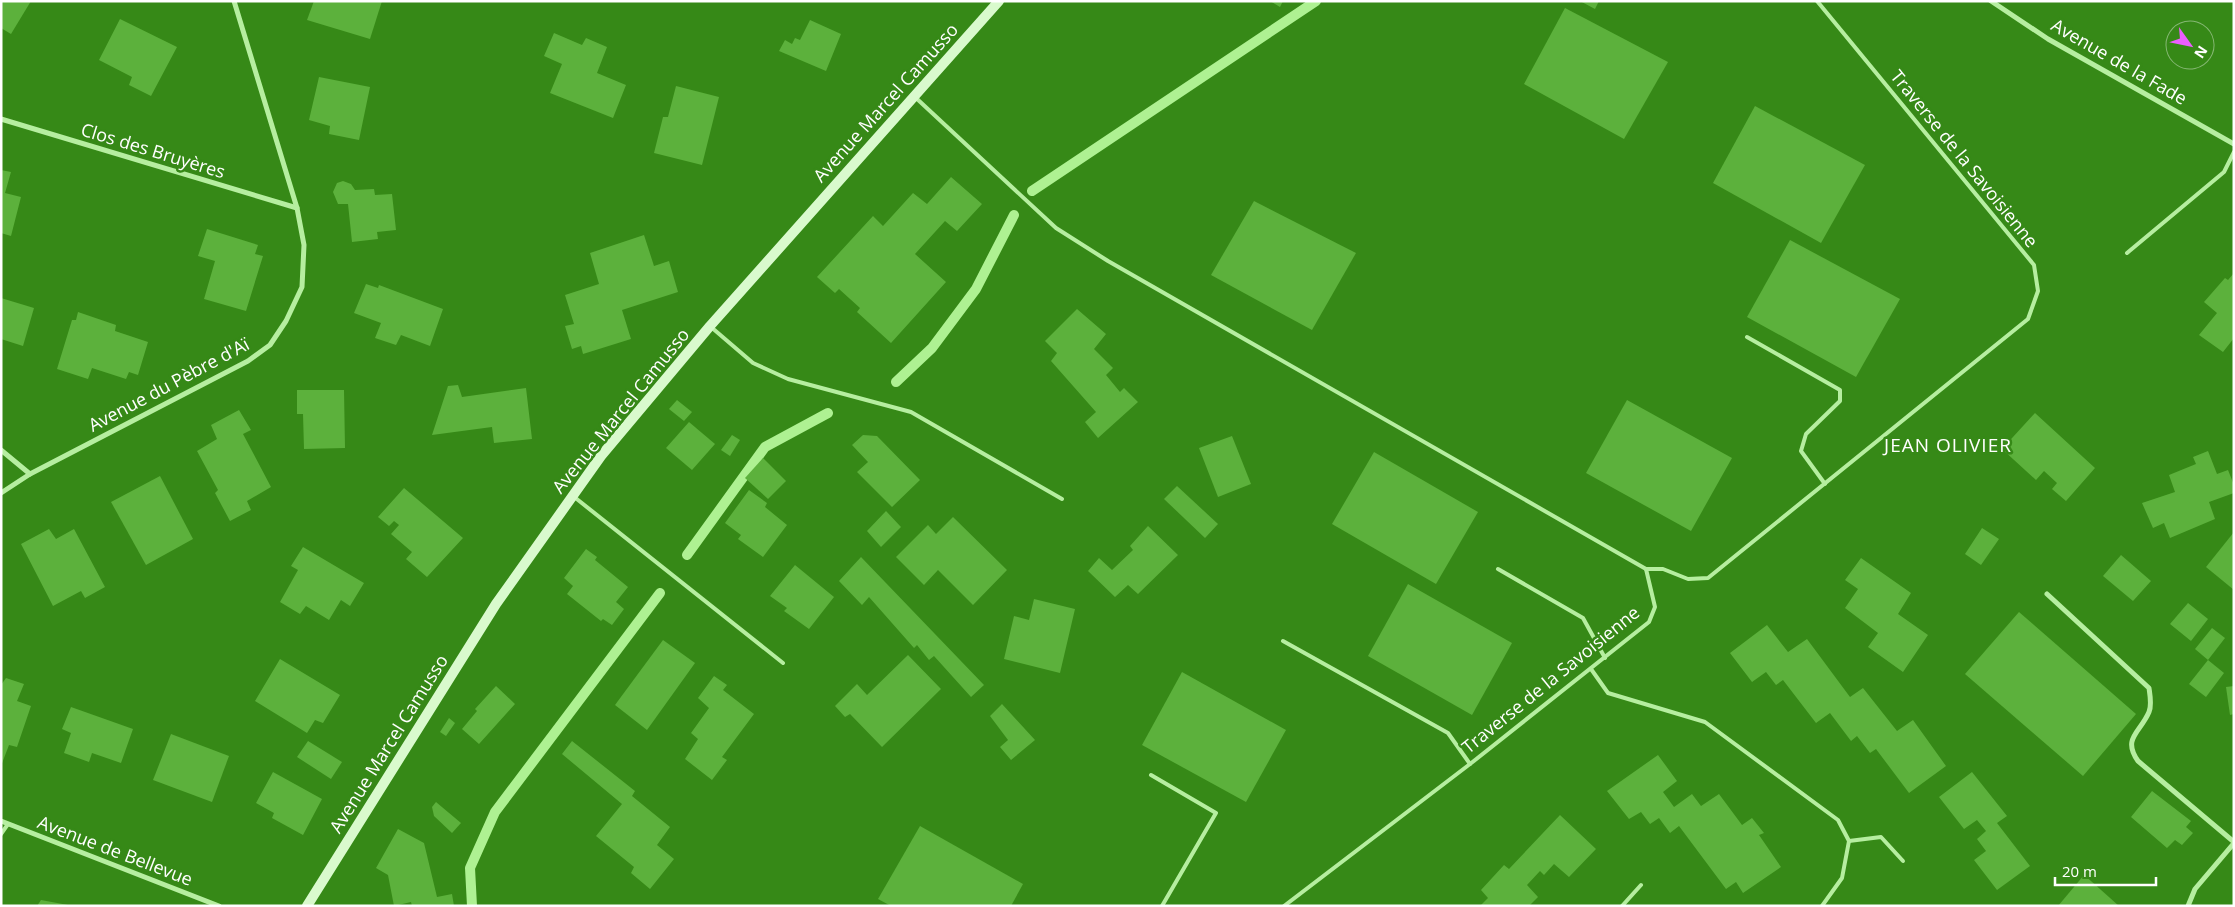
<svg xmlns="http://www.w3.org/2000/svg" width="2235" height="907" viewBox="0 0 2235 907" font-family="'Open Sans',sans-serif">
  <rect width="100%" height="100%" fill="#368917"/>
  <g fill="none" stroke-linecap="round" stroke-linejoin="round">
    <g stroke="#aef192" stroke-width="10">
      <path d="M1032 191 1316 1"/>
      <path d="M896 382 932 348 976 289 1014 215"/>
      <path d="M687 555 765 447 828 413"/>
      <path d="M472 906 470 868 495 812 660 593"/>
    </g>
  </g>
  <g fill="#5cb13c">
    <path d="M1 1H31L11 34 1 28Z"/>
    <path d="M314 1H382L370 39 307 20Z"/>
    <path d="M1270 1H1283L1280 7Z"/>
    <path d="M1580 1H1599L1595 9Z"/>
    <path d="M1565 8 1668 62 1624 139 1524 84Z"/>
    <path d="M120 19 177 47 151 96 129 85 132 77 99 60Z"/>
    <path d="M810 20 841 34 826 71 779 51 785 40 792 44 795 38 800 40Z"/>
    <path d="M554 33 582 45 586 38 607 47 597 73 626 85 613 118 550 93 562 64 544 56Z"/>
    <path d="M319 77 370 87 359 140 329 134 330 126 309 120Z"/>
    <path d="M676 86 719 97 702 165 654 153 663 117H668Z"/>
    <path d="M1755 106 1865 165 1821 243 1713 183Z"/>
    <path d="M1 170 11 172 5 193 21 197 11 236 1 233Z"/>
    <path d="M951 177 982 204 957 231 945 221 915 254 946 282 891 343 857 312 860 308 839 289 835 293 817 277 873 216 883 226 913 193 927 204Z"/>
    <path d="M343 181 351 184 355 190 374 189 375 195 392 194 396 230 377 232 378 239 352 242 348 204H338L333 192 337 183Z"/>
    <path d="M1254 201 1356 253 1312 330 1211 275Z"/>
    <path d="M207 229 258 245 255 254 263 256 246 311 204 299 215 261 198 256Z"/>
    <path d="M644 235 654 266 669 261 678 292 622 310 631 339 583 354 581 346 572 349 565 326 574 324 565 295 599 284 590 253Z"/>
    <path d="M1790 240 1900 299 1856 377 1747 317Z"/>
    <path d="M2234 273V338L2223 352 2199 335 2217 313 2204 302 2225 278 2228 280Z"/>
    <path d="M366 284 378 288 379 285 443 309 430 346 401 335 396 345 375 338 381 323 354 313Z"/>
    <path d="M1 298 34 308 23 346 1 339Z"/>
    <path d="M1077 309 1106 334 1094 349 1113 368 1106 375 1120 392 1124 388 1138 402 1098 438 1085 422 1096 412 1051 361 1057 353 1045 341Z"/>
    <path d="M78 312 116 325 115 331 148 342 138 375 129 372 126 379 92 368 88 379 57 369 72 320H76Z"/>
    <path d="M458 385 462 397 526 388 532 439 494 443 492 427 432 435 448 386Z"/>
    <path d="M297 390H344L345 448 304 449 303 414H297Z"/>
    <path d="M677 400 692 412 684 421 669 409Z"/>
    <path d="M1627 400 1732 458 1691 531 1586 473Z"/>
    <path d="M239 410 251 430 243 434 271 487 247 501 251 510 230 521 215 493 218 490 197 451 217 439 211 425Z"/>
    <path d="M2035 413 2095 468 2066 501 2052 489 2057 483 2044 471 2036 480 2002 449Z"/>
    <path d="M689 422 715 444 692 470 666 448Z"/>
    <path d="M732 435 740 440 730 456 721 450Z"/>
    <path d="M863 435 877 436 920 480 892 507 857 472 868 462 852 445Z"/>
    <path d="M1232 436 1251 484 1218 497 1199 448Z"/>
    <path d="M2208 451 2217 474 2228 470 2234 485V493L2209 502 2215 519 2170 538 2164 523 2153 528 2142 503 2175 492 2169 475 2196 464 2193 457Z"/>
    <path d="M1374 452 1478 512 1436 584 1332 524Z"/>
    <path d="M763 458 786 481 768 499 745 478Z"/>
    <path d="M160 476 193 539 146 565 111 502Z"/>
    <path d="M1177 486 1218 524 1205 538 1164 499Z"/>
    <path d="M404 488 463 538 427 577 406 559 412 552 391 534 399 525 394 521 389 526 378 517Z"/>
    <path d="M749 490 767 503 765 507 787 525 763 557 738 539 741 535 725 523Z"/>
    <path d="M886 511 901 527 881 547 867 531Z"/>
    <path d="M953 517 1007 570 973 605 938 570 924 585 896 557 928 525 936 534Z"/>
    <path d="M1148 526 1178 555 1138 594 1128 585 1115 597 1088 571 1099 558 1112 570 1133 550 1130 546Z"/>
    <path d="M1982 528 1999 539 1981 565 1965 554Z"/>
    <path d="M49 529 56 539 74 529 105 587 85 598 81 591 53 606 21 544Z"/>
    <path d="M2234 532V590L2206 567Z"/>
    <path d="M303 547 364 583 350 606 341 600 329 620 306 606 300 614 280 602 298 570 291 566Z"/>
    <path d="M586 549 597 557 595 560 628 587 616 602 624 609 612 625 603 619 601 621 567 594 573 586 564 578Z"/>
    <path d="M2121 555 2151 581 2133 601 2103 576Z"/>
    <path d="M861 557 984 685 971 697 934 656 929 660 917 645 914 648 869 597 862 605 839 581Z"/>
    <path d="M1861 558 1911 593 1898 614 1928 635 1903 672 1868 647 1878 633 1845 608 1858 589 1845 580Z"/>
    <path d="M795 565 834 597 809 629 784 611 787 608 770 596Z"/>
    <path d="M1408 584 1512 643 1472 715 1368 656Z"/>
    <path d="M1034 599 1075 609 1060 673 1004 659 1014 616 1029 620Z"/>
    <path d="M2188 603 2208 619 2191 641 2170 624Z"/>
    <path d="M2019 612 2136 714 2083 776 1965 674Z"/>
    <path d="M1767 625 1788 652 1807 639 1850 697 1863 688 1897 731 1913 720 1946 766 1909 793 1876 749 1870 753 1857 736 1851 741 1830 713 1816 723 1783 680 1776 685 1766 672 1752 682 1730 653Z"/>
    <path d="M2212 628 2225 638 2208 660 2195 649Z"/>
    <path d="M663 640 695 663 647 730 615 705Z"/>
    <path d="M908 655 941 689 882 747 850 714 845 717 835 706 857 684 867 695Z"/>
    <path d="M280 659 340 695 323 723 315 720 307 733 255 701Z"/>
    <path d="M2208 660 2224 673 2206 697 2189 684Z"/>
    <path d="M1182 672 1286 730 1246 802 1142 745Z"/>
    <path d="M714 676 727 685 723 690 754 714 722 757 727 760 712 780 685 759 698 739 691 733 709 708 698 698Z"/>
    <path d="M6 678 24 684 17 701 31 706 17 747 9 745 1 766V685Z"/>
    <path d="M496 686 515 704 479 744 462 729 477 711 475 709Z"/>
    <path d="M2234 686V714L2230 715 2226 687Z"/>
    <path d="M1002 704 1035 740 1011 760 1000 747 1008 740 990 716Z"/>
    <path d="M71 707 133 729 121 763 92 753 89 762 64 753 71 733 62 729Z"/>
    <path d="M449 718 455 723 446 736 440 732Z"/>
    <path d="M171 734 229 756 212 802 153 780Z"/>
    <path d="M308 741 342 762 331 779 297 757Z"/>
    <path d="M572 741 635 791 632 796 670 827 657 845 674 859 650 889 631 873 634 867 596 836 622 804 562 754Z"/>
    <path d="M1658 755 1677 781 1663 792 1674 807 1692 794 1701 806 1719 794 1742 825 1752 818 1764 833 1759 835 1781 867 1743 893 1736 882 1726 889 1679 826 1670 833 1659 818 1650 824 1641 812 1629 819 1607 791Z"/>
    <path d="M273 772 322 799 303 835 272 818 274 813 256 803Z"/>
    <path d="M1972 772 2007 816 1997 823 2030 866 1997 890 1974 860 1986 851 1977 839 1986 831 1977 820 1964 829 1939 797Z"/>
    <path d="M2152 791 2191 821 2186 827 2193 833 2182 845 2175 840 2167 848 2131 817Z"/>
    <path d="M436 802 461 823 452 833 434 816 432 807Z"/>
    <path d="M1560 815 1596 849 1569 877 1554 864 1544 875 1540 871 1527 885 1538 897 1529 906H1480L1488 898 1481 890 1504 865 1509 869Z"/>
    <path d="M920 826 1023 884 1011 906H891L878 899Z"/>
    <path d="M398 829 424 843 437 897 452 894 454 906H412L411 902 394 906 388 875 376 868Z"/>
    <path d="M2084 875 2091 881 2119 906H2058Z"/>
    <path d="M41 900 68 905V906H37Z"/>
  </g>
  <g fill="none" stroke-linecap="round" stroke-linejoin="round">
    <g stroke="#b6eea0" stroke-width="4">
      <path d="M916 98 1056 228 1108 261 1646 569"/>
      <path d="M2127 253 2224 172 2234 152"/>
      <path d="M711 327 753 363 788 379 911 412 1062 499"/>
      <path d="M1747 337 1840 390V401L1806 434 1801 451 1825 484"/>
      <path d="M573 496 783 663"/>
      <path d="M1498 569 1583 618 1605 658"/>
      <path d="M1283 641 1448 733 1470 764"/>
      <path d="M1591 669 1608 693 1705 722 1838 820 1849 841 1842 878 1822 906"/>
      <path d="M1151 775 1216 813 1162 906"/>
      <path d="M1 834 8 824"/>
      <path d="M1849 841 1881 837 1903 861"/>
      <path d="M1284 906 1470 764 1649 622 1655 607 1646 569H1663L1688 579 1708 578 2028 319 2038 291 2034 265 1817 1"/>
      <path d="M1622 906 1641 885"/>
    </g>
    <g stroke="#b6eea0" stroke-width="5">
      <path d="M1991 1 2048 39 2234 144"/>
      <path d="M1 119 297 208"/>
      <path d="M1 450 30 474"/>
      <path d="M1 493 30 474 248 361 270 345 286 321 302 287 304 245 297 208 234 1"/>
      <path d="M2047 594 2149 688C2150 695 2152 705 2149 712 2140 733 2122 738 2138 761L2234 842"/>
      <path d="M1 821 219 906"/>
      <path d="M2188 906 2195 889 2234 843"/>
    </g>
    <path stroke="#d9facd" stroke-width="10" d="M307 906 496 604 601 456 710 326 999 1"/>
  </g>
  <g text-anchor="middle" stroke-width="5" stroke-linejoin="round" paint-order="stroke">
    <g font-size="18" fill="#fff" stroke="#368917">
      <text transform="translate(2119 62) rotate(30)" y="6">Avenue de la Fade</text>
      <text transform="translate(886 103) rotate(-48)" y="6">Avenue Marcel Camusso</text>
      <text transform="translate(153 151) rotate(17)" y="6">Clos des Bruyères</text>
      <text transform="translate(1964 159) rotate(51)" y="6">Traverse de la Savoisienne</text>
      <text transform="translate(169 385) rotate(-28)" y="6">Avenue du Pèbre d'Aï</text>
      <text transform="translate(621 411) rotate(-51)" y="6">Avenue Marcel Camusso</text>
      <text transform="translate(1551 680) rotate(-39)" y="6">Traverse de la Savoisienne</text>
      <text transform="translate(389 744) rotate(-58)" y="6">Avenue Marcel Camusso</text>
      <text transform="translate(115 851) rotate(21)" y="6">Avenue de Bellevue</text>
    </g>
    <g font-size="19" letter-spacing="1" fill="#fff" stroke="#368917">
      <text x="1948" y="452">JEAN OLIVIER</text>
    </g>
  </g>
  <rect width="2235" height="907" fill="none" stroke="#ffffff" stroke-width="5"/>
  <g transform="translate(2190 45) rotate(123)"><circle r="24" fill="#368917" stroke="#86b874"/>
  <path d="M0-4L9 19L0 12L-9 19Z" fill="#ec5dff"/>
  <text y="-8" font-size="14" font-weight="bold" text-anchor="middle" fill="#ffffff">N</text>
  </g>
  <path d="M2055 877v8h101v-8" fill="none" stroke="#ffffff" stroke-width="2.5"/>
  <text x="2062" y="877" font-size="15" fill="#ffffff" stroke="#368917" stroke-width="4" paint-order="stroke">20 m</text>
</svg>
